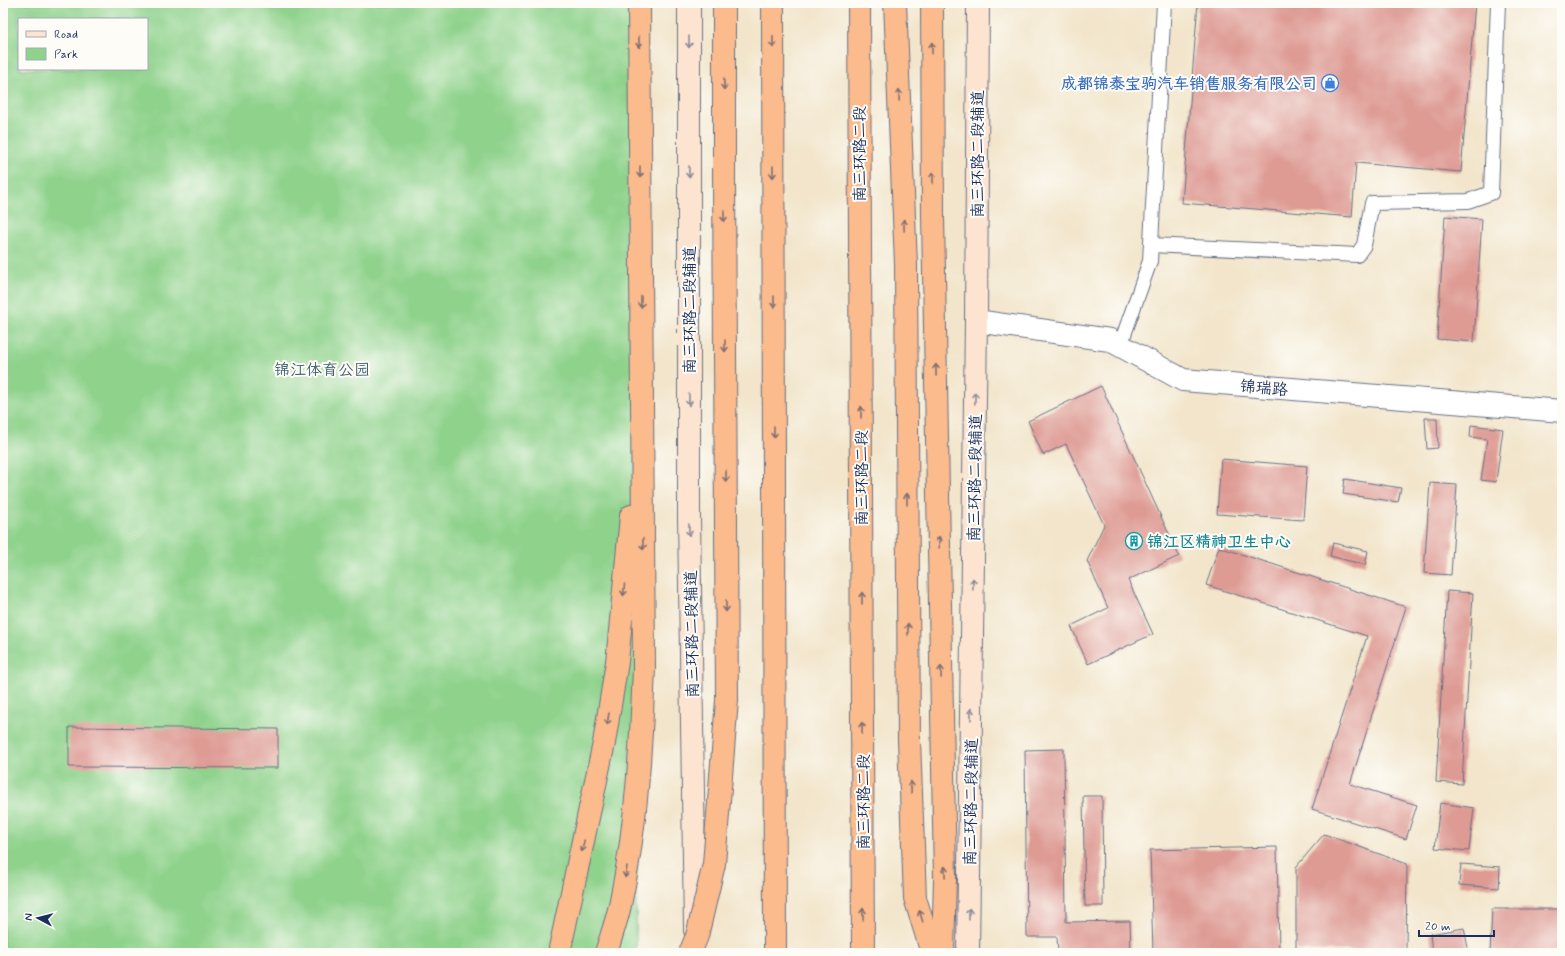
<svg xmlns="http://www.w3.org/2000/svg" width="1565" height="956" viewBox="0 0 1565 956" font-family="Mynerve,'LXGW WenKai TC',sans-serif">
  <rect width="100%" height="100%" fill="#fdfcf7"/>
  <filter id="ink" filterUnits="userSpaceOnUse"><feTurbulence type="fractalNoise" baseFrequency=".025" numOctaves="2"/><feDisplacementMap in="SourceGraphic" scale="8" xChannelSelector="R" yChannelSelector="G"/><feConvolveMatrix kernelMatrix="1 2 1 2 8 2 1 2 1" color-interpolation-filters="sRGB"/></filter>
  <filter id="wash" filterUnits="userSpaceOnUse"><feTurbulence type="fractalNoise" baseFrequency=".012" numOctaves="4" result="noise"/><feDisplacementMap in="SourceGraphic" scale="16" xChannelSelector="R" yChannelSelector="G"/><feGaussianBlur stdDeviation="0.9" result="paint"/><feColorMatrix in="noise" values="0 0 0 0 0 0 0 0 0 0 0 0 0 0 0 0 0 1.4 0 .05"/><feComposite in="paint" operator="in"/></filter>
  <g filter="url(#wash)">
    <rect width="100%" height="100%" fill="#f2e5cb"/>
    <path fill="#8ed28b" stroke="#548074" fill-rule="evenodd" d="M3 3H645L636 953H3ZM19 19H147V69H19Z"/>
    <g id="blocks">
      <g fill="#de9b94">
        <path d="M1198 3H1475L1461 172 1356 163 1352 217 1182 203Z"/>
        <path d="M1445 216 1482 219 1474 342 1437 339Z"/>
        <path d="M1101 386 1179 556 1128 580 1153 634 1088 664 1071 626 1108 608 1087 561 1104 525 1066 444 1043 455 1028 421Z"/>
        <path d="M1425 418H1437L1438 448 1427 449Z"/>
        <path d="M1471 425 1503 429 1496 482 1481 480 1487 439 1470 437Z"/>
        <path d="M1221 459 1307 466 1303 520 1217 514Z"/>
        <path d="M1345 479 1401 488 1398 502 1343 494Z"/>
        <path d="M1430 483 1457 485 1451 575 1424 573Z"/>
        <path d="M1333 543 1368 551 1365 565 1330 556Z"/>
        <path d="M1219 547 1406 607 1350 784 1417 805 1406 839 1312 809 1367 636 1206 585Z"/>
        <path d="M1447 591 1473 593 1462 784 1436 782Z"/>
        <path d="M69 727 278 729V768L69 767Z"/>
        <path d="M1064 749 1066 922 1130 921 1131 953H1058L1057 937H1027L1025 750Z"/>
        <path d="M1083 796H1102L1103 906H1085Z"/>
        <path d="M1440 803 1474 808 1469 851 1435 848Z"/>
        <path d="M1324 834 1407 864 1406 950 1296 951V867Z"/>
        <path d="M1277 847 1279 953H1153L1150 850Z"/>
        <path d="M1461 864 1500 867 1499 888 1459 885Z"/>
        <path d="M1492 909H1562V953H1490Z"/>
        <path d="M1464 928 1469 953H1432L1430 934Z"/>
      </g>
    </g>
  </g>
  <g filter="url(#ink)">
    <use href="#blocks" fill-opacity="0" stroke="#666f84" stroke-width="1"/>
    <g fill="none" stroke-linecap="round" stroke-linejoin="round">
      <g stroke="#666f84" stroke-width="16">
        <g id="service">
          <path d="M1151 245 1357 255 1364 245 1372 203 1468 201 1491 193 1498 3"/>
          <path d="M1120 346 1150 261 1164 3"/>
        </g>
      </g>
      <g stroke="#666f84" stroke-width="24">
        <path id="tertiary" d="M976 321 1110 340 1183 380 1562 411"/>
      </g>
      <g stroke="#666f84" stroke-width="24">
        <g id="secondary">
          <path d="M689 3V517L695 930"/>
          <path d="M968 953 976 321 978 3"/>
        </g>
      </g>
      <g stroke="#666f84" stroke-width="24">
        <g id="trunk">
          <path d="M724 3V177"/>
          <path d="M773 3 775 953"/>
          <path d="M859 3 863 953"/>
          <path d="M895 3 906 264 909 740 915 898 932 953"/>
        </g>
      </g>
      <g stroke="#666f84" stroke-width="24">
        <g id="motorway">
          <path d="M932 3 933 217 945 879 943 953"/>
          <path d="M559 953 604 743 617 662 631 516"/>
          <path d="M606 953C611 936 618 918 621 900 637 824 641 745 644 667L639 3"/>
        </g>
      </g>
      <use href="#service" stroke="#fff" stroke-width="14"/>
      <use href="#tertiary" stroke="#fff" stroke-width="22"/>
      <use href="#secondary" stroke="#fde4d1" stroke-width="22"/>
      <use href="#trunk" stroke="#fbbb8c" stroke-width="22"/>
      <use href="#motorway" stroke="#fbbb8c" stroke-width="22"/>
      <g stroke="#666f84" stroke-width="24" stroke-linecap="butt">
        <path id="trunk-bridge" d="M690 953 697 936 714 864 727 700 724 177"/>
      </g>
      <use href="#trunk-bridge" stroke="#fbbb8c" stroke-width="22"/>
    </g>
    <defs><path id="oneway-shaft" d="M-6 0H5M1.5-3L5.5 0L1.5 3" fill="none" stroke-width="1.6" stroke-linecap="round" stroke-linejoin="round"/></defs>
    <g stroke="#806e73">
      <use href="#oneway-shaft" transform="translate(639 42) rotate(89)"/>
      <use href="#oneway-shaft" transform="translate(773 42) rotate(90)"/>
      <use href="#oneway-shaft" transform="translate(932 48) rotate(-90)"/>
      <use href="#oneway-shaft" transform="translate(724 84) rotate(90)"/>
      <use href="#oneway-shaft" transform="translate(899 95) rotate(-92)"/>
      <use href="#oneway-shaft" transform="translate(640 172) rotate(90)"/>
      <use href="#oneway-shaft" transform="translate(773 172) rotate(90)"/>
      <use href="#oneway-shaft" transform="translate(933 178) rotate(-90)"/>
      <use href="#oneway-shaft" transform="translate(724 216) rotate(90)"/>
      <use href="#oneway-shaft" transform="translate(904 225) rotate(-92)"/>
      <use href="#oneway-shaft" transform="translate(641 302) rotate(90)"/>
      <use href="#oneway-shaft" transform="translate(774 302) rotate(90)"/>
      <use href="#oneway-shaft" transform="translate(725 346) rotate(90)"/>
      <use href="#oneway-shaft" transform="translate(936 370) rotate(-91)"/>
      <use href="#oneway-shaft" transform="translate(861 412) rotate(-90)"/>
      <use href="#oneway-shaft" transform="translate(774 432) rotate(90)"/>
      <use href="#oneway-shaft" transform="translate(726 476) rotate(90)"/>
      <use href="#oneway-shaft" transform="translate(907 499) rotate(-90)"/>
      <use href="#oneway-shaft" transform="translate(939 542) rotate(-91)"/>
      <use href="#oneway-shaft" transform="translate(643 544) rotate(89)"/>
      <use href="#oneway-shaft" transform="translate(624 590) rotate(95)"/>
      <use href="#oneway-shaft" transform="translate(862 598) rotate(-90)"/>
      <use href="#oneway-shaft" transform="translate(726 606) rotate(90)"/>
      <use href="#oneway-shaft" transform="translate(908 629) rotate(-90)"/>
      <use href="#oneway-shaft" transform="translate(941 672) rotate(-91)"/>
      <use href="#oneway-shaft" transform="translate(608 719) rotate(99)"/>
      <use href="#oneway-shaft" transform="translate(862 728) rotate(-90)"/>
      <use href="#oneway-shaft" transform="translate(911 787) rotate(-92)"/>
      <use href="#oneway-shaft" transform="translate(583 846) rotate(102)"/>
      <use href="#oneway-shaft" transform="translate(626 872) rotate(100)"/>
      <use href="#oneway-shaft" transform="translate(945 872) rotate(-91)"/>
      <use href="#oneway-shaft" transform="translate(863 914) rotate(-90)"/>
      <use href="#oneway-shaft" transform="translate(921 916) rotate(-107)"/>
    </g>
    <g stroke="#8c8a98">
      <use href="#oneway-shaft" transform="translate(689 42) rotate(90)"/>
      <use href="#oneway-shaft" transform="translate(689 172) rotate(90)"/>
      <use href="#oneway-shaft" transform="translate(975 398) rotate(-89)"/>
      <use href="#oneway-shaft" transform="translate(689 400) rotate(90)"/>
      <use href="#oneway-shaft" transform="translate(689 530) rotate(89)"/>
      <use href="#oneway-shaft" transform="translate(973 584) rotate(-89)"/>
      <use href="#oneway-shaft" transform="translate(971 714) rotate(-89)"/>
      <use href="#oneway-shaft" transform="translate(969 914) rotate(-89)"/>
    </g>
  </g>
  <defs>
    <g id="shop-ring" transform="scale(0.9)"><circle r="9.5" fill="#fdfcf7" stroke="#3f7fe0" stroke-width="1.5"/><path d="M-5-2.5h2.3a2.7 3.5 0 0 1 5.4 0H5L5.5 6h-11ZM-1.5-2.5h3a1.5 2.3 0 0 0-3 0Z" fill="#3f7fe0"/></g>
    <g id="building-ring" transform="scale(0.9)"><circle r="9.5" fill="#fdfcf7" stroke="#0f9aa8" stroke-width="1.5"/><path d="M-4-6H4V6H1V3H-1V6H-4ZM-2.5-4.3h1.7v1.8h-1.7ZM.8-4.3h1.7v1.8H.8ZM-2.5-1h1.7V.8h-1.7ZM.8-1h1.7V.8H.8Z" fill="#0f9aa8"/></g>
  </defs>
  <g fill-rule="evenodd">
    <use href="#shop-ring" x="1330" y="83"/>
    <use href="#building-ring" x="1134" y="541"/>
  </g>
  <g text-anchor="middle" stroke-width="4" stroke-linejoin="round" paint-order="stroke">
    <g font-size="16" font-weight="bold" fill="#366cbe" stroke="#fdfcf7" text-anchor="end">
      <text x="1317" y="89">成都锦泰宝驹汽车销售服务有限公司</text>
    </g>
    <g font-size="16" fill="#1b2f5e" stroke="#fdfcf7">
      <text transform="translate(859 154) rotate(-90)" y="6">南三环路二段</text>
      <text transform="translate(977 154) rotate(-90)" y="6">南三环路二段辅道</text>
      <text transform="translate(689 310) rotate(-90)" y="6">南三环路二段辅道</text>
      <text transform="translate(1264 387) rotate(5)" y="6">锦瑞路</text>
      <text transform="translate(861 478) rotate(-90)" y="6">南三环路二段</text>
      <text transform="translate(974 478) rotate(-89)" y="6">南三环路二段辅道</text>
      <text transform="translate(691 634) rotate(-91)" y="6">南三环路二段辅道</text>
      <text transform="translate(863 802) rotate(-90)" y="6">南三环路二段</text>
      <text transform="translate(970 802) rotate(-89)" y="6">南三环路二段辅道</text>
    </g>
    <g font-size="16" fill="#3e606c" stroke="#fdfcf7">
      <text x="322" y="375">锦江体育公园</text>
    </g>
    <g font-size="16" font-weight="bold" fill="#0d838f" stroke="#fdfcf7" text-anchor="start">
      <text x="1147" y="547">锦江区精神卫生中心</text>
    </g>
  </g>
  <rect width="1565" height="956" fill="none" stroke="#fdfcf7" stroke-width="16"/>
  <rect x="18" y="18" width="130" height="52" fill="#fdfcf7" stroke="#a3aaba"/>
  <rect x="26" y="31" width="20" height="6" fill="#fde4d1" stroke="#a3aaba"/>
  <text x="54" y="38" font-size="12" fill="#1b2f5e">Road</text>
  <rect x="26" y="48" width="20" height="12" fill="#8ed28b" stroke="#a3aaba"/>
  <text x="54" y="58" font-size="12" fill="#1b2f5e">Park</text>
  <g transform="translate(38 918) rotate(277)" stroke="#fdfcf7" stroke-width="3" paint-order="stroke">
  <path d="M0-3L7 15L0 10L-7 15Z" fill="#1b2f5e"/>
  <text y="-6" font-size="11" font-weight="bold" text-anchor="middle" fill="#1b2f5e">N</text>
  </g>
  <path d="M1419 930v6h75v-6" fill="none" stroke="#1b2f5e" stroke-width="2"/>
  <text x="1425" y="930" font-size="12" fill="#1b2f5e" stroke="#fdfcf7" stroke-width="3" paint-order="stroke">20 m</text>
</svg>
